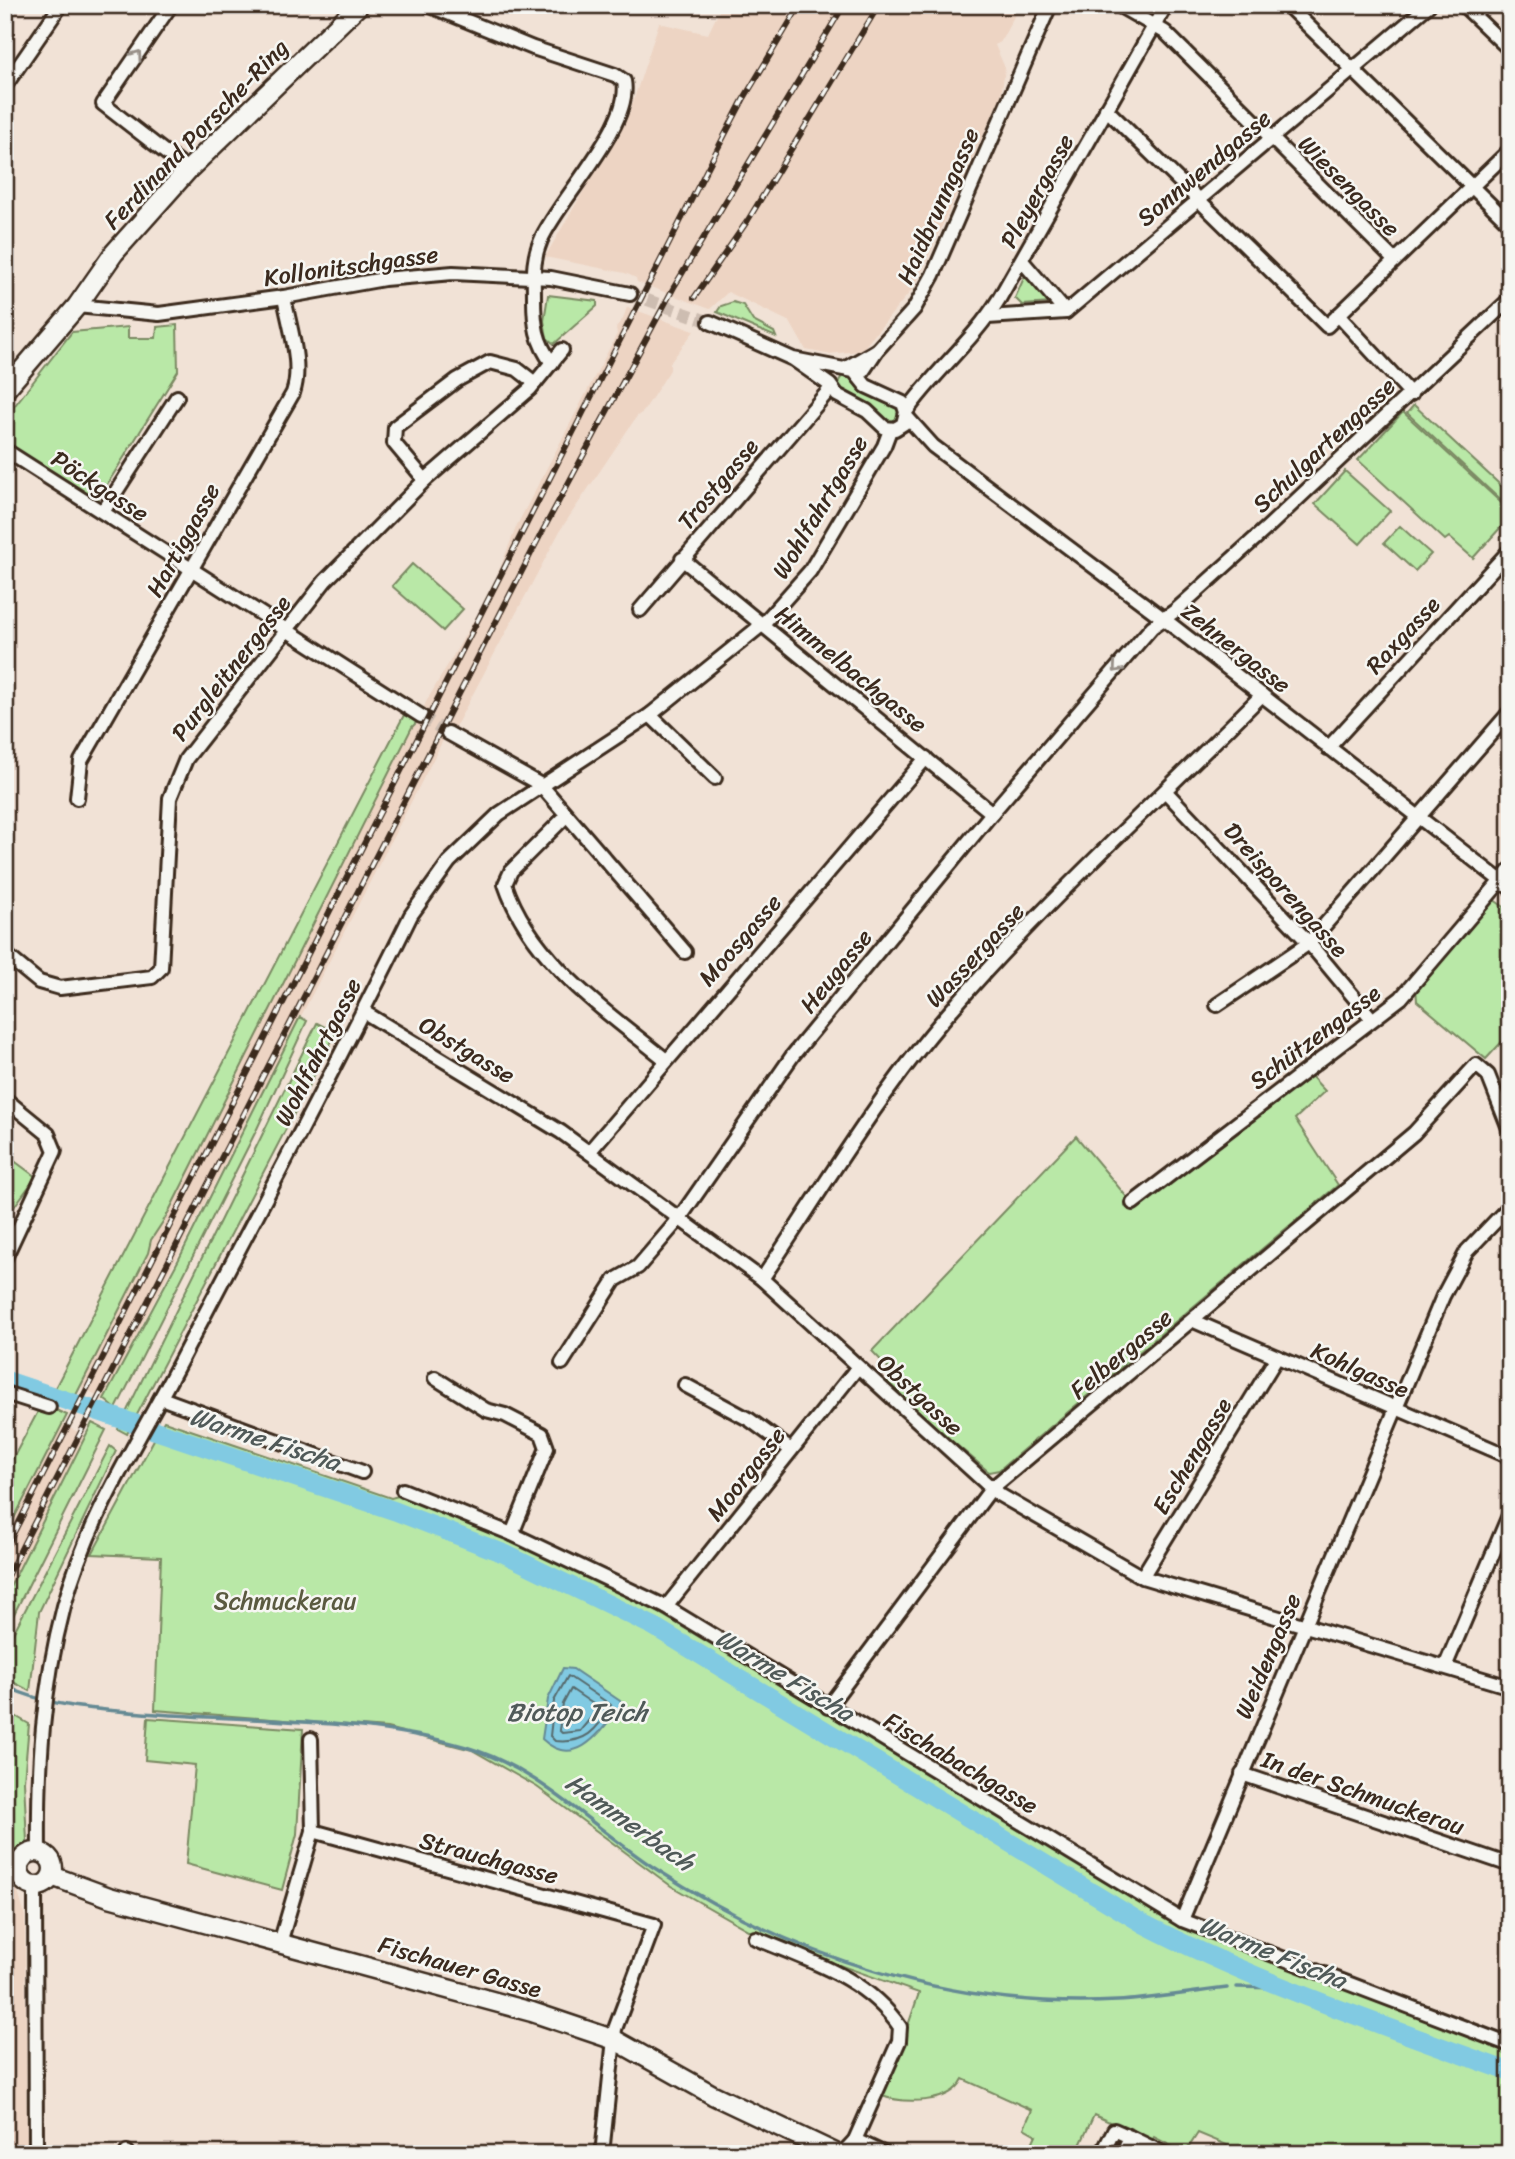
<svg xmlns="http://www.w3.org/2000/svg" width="1515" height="2159" viewBox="0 0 1515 2159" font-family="Sriracha,sans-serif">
  <rect width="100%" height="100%" fill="#f1e2d6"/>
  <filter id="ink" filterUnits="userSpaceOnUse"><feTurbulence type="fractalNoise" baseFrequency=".0143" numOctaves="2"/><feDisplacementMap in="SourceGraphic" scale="14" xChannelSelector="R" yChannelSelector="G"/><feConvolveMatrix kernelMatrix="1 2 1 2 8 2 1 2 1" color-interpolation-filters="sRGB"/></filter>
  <g filter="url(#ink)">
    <g fill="#edd4c3">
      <path d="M722 5H1020L1001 41 995 45 1005 68 1001 96 915 286 861 351 827 354 806 350 790 322 728 292 710 309 637 282 636 278 625 273 545 257 630 111 659 23 708 34Z"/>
      <path d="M627 307 694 331 670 363V370L643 412 637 416 561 529 458 722 442 742 104 1399 81 1387 84 1376 412 727 417 724 426 702 491 591 517 525 617 334 616 327 623 319Z"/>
      <path d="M62 1424 86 1436 5 1597V1536Z"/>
      <path d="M5 1886 17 1889 25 1916 27 2154H5Z"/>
    </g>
    <g fill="#b9e8a7" stroke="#7a8962" stroke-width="2">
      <path d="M1027 271 1052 303 1022 305 1015 298Z"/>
      <path d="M548 295 597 301V306L554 344 547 338 544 321Z"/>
      <path d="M733 302 743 305 753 321 774 332 776 337 717 312 721 306Z"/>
      <path d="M177 325 178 371 96 502 5 441V418L72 332 128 327V338H156L157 327Z"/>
      <path d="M842 376 851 377C868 398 888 397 899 411L897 420 886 421 869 405 840 390 837 384Z"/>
      <path d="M1414 405 1510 494V509L1407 413Z"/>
      <path d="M1403 412 1510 511V517L1473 558 1449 537 1445 540 1358 460Z"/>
      <path d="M1345 471 1390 511 1360 544 1315 504Z"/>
      <path d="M1400 526 1431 554 1415 571 1384 543Z"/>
      <path d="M412 564 463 609 443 631 392 586Z"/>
      <path d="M404 715 419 720 412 727 166 1217 151 1240 148 1253 73 1401 55 1388Z"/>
      <path d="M1494 900 1510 911V1033L1486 1059 1417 1001 1416 988Z"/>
      <path d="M300 1017 307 1021 256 1131 116 1409 104 1399 179 1259Z"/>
      <path d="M317 1023 336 1033 127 1434 118 1429Z"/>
      <path d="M1311 1076 1325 1091 1295 1119 1338 1185 999 1470 989 1472 885 1385 894 1374 872 1351 1076 1136 1135 1207Z"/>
      <path d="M9 1157 36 1177 5 1219V1162Z"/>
      <path d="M42 1404 67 1415 5 1536V1473Z"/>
      <path d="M164 1421 391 1498 398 1496C481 1526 562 1563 641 1602L1174 1922 1224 1944 1510 2050V2154H1224L1227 2145 1198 2133 1185 2153 1154 2137 1152 2141 1094 2115 1076 2154H1027L1036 2135 1024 2128 1032 2110 963 2079C950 2105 903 2104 879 2095L901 2046 919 1993 762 1938 671 1886 537 1787 472 1750 387 1728 155 1710 161 1557 92 1554Z"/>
      <path d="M92 1423 106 1430 5 1632V1597Z"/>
      <path d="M110 1446 116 1451 39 1612 30 1691 5 1678V1649Z"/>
      <path d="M5 1710 29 1724 24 1781 27 1841 21 1848 5 1855Z"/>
      <path d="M148 1718 303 1729 297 1834 282 1890 186 1864 195 1765 145 1760Z"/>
    </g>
    <path fill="#81cae2" stroke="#658a94" stroke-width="2" d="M563 1668 573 1669 623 1703C603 1728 577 1772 542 1739L548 1699Z"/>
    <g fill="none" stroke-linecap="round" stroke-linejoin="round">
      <g stroke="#576a6c" stroke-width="2">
        <path d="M568 1676 611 1705C597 1731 585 1744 555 1741L550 1736 554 1701Z"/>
        <path d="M571 1689 599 1708 580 1731 562 1733 559 1730 563 1704Z"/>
      </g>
      <g stroke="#658a94" stroke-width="3.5">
        <path d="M5 1686C54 1709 104 1710 157 1714 255 1721 373 1719 466 1747 540 1769 593 1828 656 1869 792 1957 954 2010 1117 2001 1153 1999 1190 1992 1227 1988"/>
        <path d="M1237 1987 1281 1988"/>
      </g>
      <path stroke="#81cae2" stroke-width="19" d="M5 1380 395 1511 505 1554 653 1626 1142 1923C1260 1984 1385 2026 1510 2072"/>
      <g stroke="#cdbdb1" stroke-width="12" stroke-dasharray="12 6" stroke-linecap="butt">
        <path d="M630 294 710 322"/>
        <path d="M421 716 448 733"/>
      </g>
      <g stroke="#3b2a1e" stroke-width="18">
        <g id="street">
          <path d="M171 5 103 104 188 170"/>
          <path d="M428 5 533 48 615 75 624 81C633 125 558 200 541 240 532 260 534 277 534 298 534 324 536 342 552 363"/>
          <path d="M1118 5 1165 32 1394 260"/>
          <path d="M1287 5 1510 224"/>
          <path d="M1463 5 1510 50"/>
          <path d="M5 86 61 5"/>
          <path d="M1106 109 1327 326 1510 150"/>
          <path d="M1023 262 1066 312"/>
          <path d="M77 306 159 314 284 297 384 279 453 273 551 278 630 294"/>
          <path d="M1338 315 1411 394"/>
          <path d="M988 317 1066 312 1429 5"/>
          <path d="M710 322 793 359 830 385 837 395 867 411 885 428 895 429 903 424 906 412 903 403 866 386 854 371 793 359"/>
          <path d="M846 368 877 350"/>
          <path d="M859 377 877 350 914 309 933 275 1050 5"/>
          <path d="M906 412C934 372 973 341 999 299L1166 5"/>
          <path d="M906 416 933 446 1164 619 1510 888"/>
          <path d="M5 450 421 716"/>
          <path d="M425 480 394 443 395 427 457 380 490 362 517 369 535 383"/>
          <path d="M103 512 177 397"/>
          <path d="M682 559 992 813"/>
          <path d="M640 610 831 388"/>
          <path d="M650 715 715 778"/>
          <path d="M448 733 541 785 685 952"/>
          <path d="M1328 748 1510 550"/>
          <path d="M1166 792 1309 943 1372 1019"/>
          <path d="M77 798 81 761 293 393C303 364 289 326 284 297"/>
          <path d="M566 816 511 871 505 884C531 961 606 1011 666 1060"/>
          <path d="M5 954 39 982 60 988 152 977 161 968 170 798 186 759 325 581 425 480 530 389 562 350"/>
          <path d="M1217 1005 1309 943 1510 712"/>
          <path d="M364 1012 561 1132 762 1279 998 1494 1142 1577 1510 1687"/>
          <path d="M5 1099 48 1134 55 1151 5 1258"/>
          <path d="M589 1152 926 758"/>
          <path d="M1133 1203 1401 998 1510 870"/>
          <path d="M762 1279C822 1190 878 1095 948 1014 1045 901 1157 801 1262 695"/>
          <path d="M1194 1321 1510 1457"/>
          <path d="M562 1363 615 1280 638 1267 679 1219 793 1055 992 813 1152 627 1175 611 1269 526 1510 299"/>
          <path d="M435 1378 486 1410 505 1415 542 1434 547 1448 512 1534"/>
          <path d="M685 1385 750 1420 791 1450"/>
          <path d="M5 1393 49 1407"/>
          <path d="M161 1398 362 1472"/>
          <path d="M403 1490 512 1534 666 1607 1182 1920 1510 2045"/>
          <path d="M1142 1577 1277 1357"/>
          <path d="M666 1607 858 1367"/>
          <path d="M1445 1667 1510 1513"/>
          <path d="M828 1707 991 1489 1414 1133 1476 1065 1488 1075 1510 1131"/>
          <path d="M1242 1774 1510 1865"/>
          <path d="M313 1831 654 1925 615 2029 602 2154"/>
          <path d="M39 1852C38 1766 42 1690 64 1606 88 1516 140 1439 182 1358 259 1210 338 1064 411 915L449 862 499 814 650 715 763 624 810 571 884 446 890 430"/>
          <path d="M35 1887 36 2154"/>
          <path d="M1182 1920 1443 1296 1467 1251 1510 1206"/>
          <path d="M755 1938C809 1961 865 1976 900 2027L899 2041 855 2140 842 2154"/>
          <path d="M280 1943 313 1831 311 1739"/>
          <path d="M1130 2137 1165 2154"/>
          <path d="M855 2140 885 2154"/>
          <path d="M127 2152 128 2154"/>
          <path d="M1102 2154 1114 2130 1130 2137 1122 2154"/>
        </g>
      </g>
      <g stroke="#3b2a1e" stroke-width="23">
        <g id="secondary">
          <path d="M5 390 77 306 114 253 188 170 359 5"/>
          <circle cx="36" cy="1869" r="17"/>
          <path d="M52 1876 109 1897 532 2012 615 2040 713 2095 837 2154"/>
        </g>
      </g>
      <use href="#street" stroke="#f6f6f2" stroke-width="12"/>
      <use href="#secondary" stroke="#f6f6f2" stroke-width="18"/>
      <g stroke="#3b2a1e" stroke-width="6">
        <g id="rail">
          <path d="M694 298 748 220 879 5"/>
          <path d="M5 1550 707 169 743 100 800 5"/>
          <path d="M5 1580 541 534 674 287 844 5"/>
        </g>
      </g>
      <use href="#rail" stroke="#f6f6f2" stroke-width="3.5" stroke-dasharray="10" stroke-linecap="butt"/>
    </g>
    <defs><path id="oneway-chevron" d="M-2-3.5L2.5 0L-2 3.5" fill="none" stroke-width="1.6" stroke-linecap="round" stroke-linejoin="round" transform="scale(1.75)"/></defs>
    <g stroke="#989088">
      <use href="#oneway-chevron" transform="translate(137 55) rotate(-55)"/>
      <use href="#oneway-chevron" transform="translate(1117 668) rotate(131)"/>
    </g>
  </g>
  <g text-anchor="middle" stroke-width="5" stroke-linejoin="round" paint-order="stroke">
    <g font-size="24" fill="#3b2a1e" stroke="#f6f6f2">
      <text transform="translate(196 134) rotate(-46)" y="8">Ferdinand Porsche-Ring</text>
      <text transform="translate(1204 168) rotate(-40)" y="8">Sonnwendgasse</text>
      <text transform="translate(1349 186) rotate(45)" y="8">Wiesengasse</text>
      <text transform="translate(1037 191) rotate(-61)" y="8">Pleyergasse</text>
      <text transform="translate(938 206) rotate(-66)" y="8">Haidbrunngasse</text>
      <text transform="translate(351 266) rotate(-8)" y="8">Kollonitschgasse</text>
      <text transform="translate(1324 445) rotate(-43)" y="8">Schulgartengasse</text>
      <text transform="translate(718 484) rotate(-50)" y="8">Trostgasse</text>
      <text transform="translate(100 486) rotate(33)" y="8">Pöckgasse</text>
      <text transform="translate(820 507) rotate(-59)" y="8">Wohlfahrtgasse</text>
      <text transform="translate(183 540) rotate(-61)" y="8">Hartiggasse</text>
      <text transform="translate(1403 635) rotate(-47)" y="8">Raxgasse</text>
      <text transform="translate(1236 648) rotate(38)" y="8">Zehnergasse</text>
      <text transform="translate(231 668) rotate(-52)" y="8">Purgleitnergasse</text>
      <text transform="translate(851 669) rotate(39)" y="8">Himmelbachgasse</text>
      <text transform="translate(1286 890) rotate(48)" y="8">Dreisporengasse</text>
      <text transform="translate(740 940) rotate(-49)" y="8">Moosgasse</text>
      <text transform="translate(975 955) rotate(-47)" y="8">Wassergasse</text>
      <text transform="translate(836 971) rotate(-51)" y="8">Heugasse</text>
      <text transform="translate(1315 1037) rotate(-37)" y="8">Schützengasse</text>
      <text transform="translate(467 1050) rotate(31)" y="8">Obstgasse</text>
      <text transform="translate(318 1052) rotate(-63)" y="8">Wohlfahrtgasse</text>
      <text transform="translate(1121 1354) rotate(-40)" y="8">Felbergasse</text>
      <text transform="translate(1360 1370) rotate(24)" y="8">Kohlgasse</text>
      <text transform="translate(920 1395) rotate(43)" y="8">Obstgasse</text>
      <text transform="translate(1192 1456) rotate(-59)" y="8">Eschengasse</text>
      <text transform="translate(746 1474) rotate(-52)" y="8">Moorgasse</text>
      <text transform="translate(1268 1656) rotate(-67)" y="8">Weidengasse</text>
      <text transform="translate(961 1763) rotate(31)" y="8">Fischabachgasse</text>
      <text transform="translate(1363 1793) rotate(19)" y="8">In der Schmuckerau</text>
      <text transform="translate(489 1858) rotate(15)" y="8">Strauchgasse</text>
      <text transform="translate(460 1967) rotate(16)" y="8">Fischauer Gasse</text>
    </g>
    <g font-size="24" fill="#5a5a40" stroke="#f6f6f2">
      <text x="285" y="1609">Schmuckerau</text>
    </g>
    <g font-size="26" font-style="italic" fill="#505a59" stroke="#f6f6f2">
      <text transform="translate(265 1439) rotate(18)" y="9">Warme Fischa</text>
      <text transform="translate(785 1675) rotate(31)" y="9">Warme Fischa</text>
      <text x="577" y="1721">Biotop Teich</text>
      <text transform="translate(630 1822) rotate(35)" y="9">Hammerbach</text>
      <text transform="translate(1273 1952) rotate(22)" y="9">Warme Fischa</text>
    </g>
  </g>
  <rect width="1515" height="2159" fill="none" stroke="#f6f6f2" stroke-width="28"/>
  <rect x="14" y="14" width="1487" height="2131" fill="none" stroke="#3b2a1e" stroke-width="2.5" filter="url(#ink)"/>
</svg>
